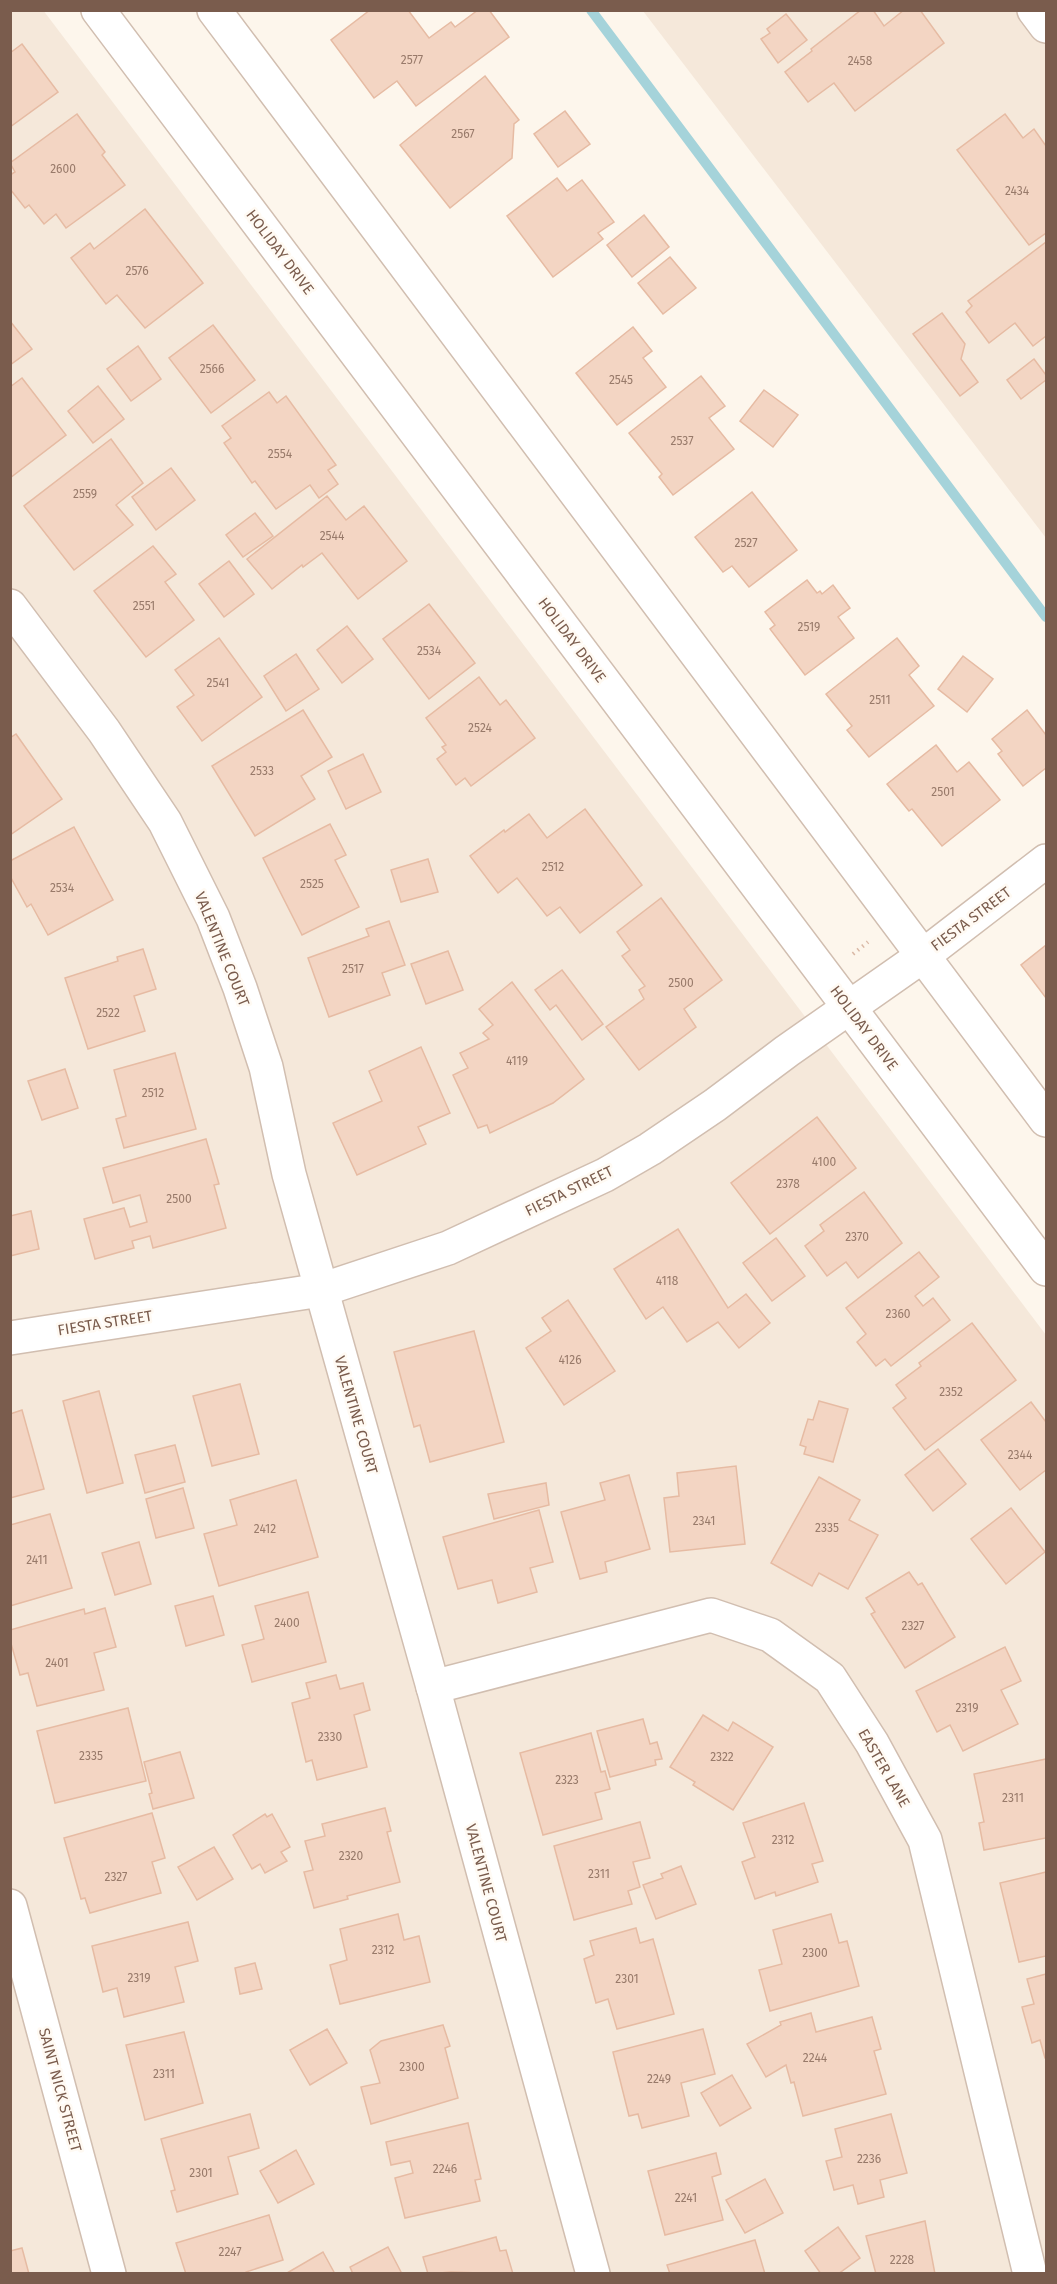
<svg xmlns="http://www.w3.org/2000/svg" width="1057" height="2284" viewBox="0 0 1057 2284" font-family="'Fira Sans',sans-serif">
  <rect width="100%" height="100%" fill="#fdf6ec"/>
  <g fill="#f5e8da">
    <path d="M43 10 1046 1335V2273L11 2274 10 11Z"/>
    <path d="M643 11H1046V538Z"/>
  </g>
  <g fill="none" stroke-linecap="round" stroke-linejoin="round">
    <path stroke="#a5d3da" stroke-width="10" d="M591 10 1046 617"/>
  </g>
  <g fill="#f3d5c3" stroke="#e6bba3" stroke-width="1.5">
    <path d="M370 10H408L429 38 451 22 455 27 478 10H489L509 37 416 106 397 81 374 98 331 40Z"/>
    <path d="M861 10H873L884 26 904 10H920L944 43 855 111 834 83 808 102 785 72 812 51 811 49Z"/>
    <path d="M786 14 807 40 778 63 761 39 770 33 767 29Z"/>
    <path d="M22 44 58 92 10 127V53Z"/>
    <path d="M485 76 519 120 514 124 512 158 450 208 400 145Z"/>
    <path d="M565 111 590 144 558 167 534 134Z"/>
    <path d="M77 114 105 152 102 155 125 185 66 228 56 214 44 224 29 205 25 208 10 189V175L15 172 10 163Z"/>
    <path d="M1005 114 1023 138 1034 129 1046 146V233L1029 245 957 150Z"/>
    <path d="M557 178 567 191 582 180 614 222 598 233 603 239 553 277 507 216Z"/>
    <path d="M145 209 203 283 145 328 117 295 106 304 71 258 90 243 94 249Z"/>
    <path d="M644 215 669 247 632 277 607 245Z"/>
    <path d="M1046 242V336L1033 346 1015 323 989 343 966 312 972 306 968 301Z"/>
    <path d="M670 257 696 288 663 314 638 283Z"/>
    <path d="M942 313 965 344 961 359 978 382 960 396 913 334Z"/>
    <path d="M10 321 32 349 10 365Z"/>
    <path d="M213 325 255 380 211 413 169 358Z"/>
    <path d="M633 327 652 351 643 358 666 387 617 425 576 373Z"/>
    <path d="M138 346 161 379 131 401 107 369Z"/>
    <path d="M1034 359 1046 375V380L1021 399 1007 380Z"/>
    <path d="M701 376 725 406 709 418 734 449 673 495 659 477 662 474 629 433Z"/>
    <path d="M22 378 66 435 10 478V387Z"/>
    <path d="M98 386 124 419 93 443 68 411Z"/>
    <path d="M764 390 798 415 773 447 740 421Z"/>
    <path d="M269 392 277 403 286 396 336 465 328 470 338 484 319 498 310 485 276 509 255 481 252 483 224 443 231 438 222 426Z"/>
    <path d="M111 439 143 483 116 505 133 525 74 570 24 506Z"/>
    <path d="M171 468 195 500 156 530 132 497Z"/>
    <path d="M752 492 797 550 749 587 732 566 723 572 695 537Z"/>
    <path d="M327 496 346 520 364 506 407 561 358 599 322 553 303 567 302 565 272 589 247 559Z"/>
    <path d="M255 513 273 536 243 557 226 535Z"/>
    <path d="M153 546 176 574 165 582 194 620 146 657 94 591Z"/>
    <path d="M229 561 254 594 224 617 199 584Z"/>
    <path d="M807 580 817 593 820 591 822 594 833 585 850 608 838 617 854 638 805 675 770 629 775 625 765 612Z"/>
    <path d="M429 604 475 663 429 699 383 639Z"/>
    <path d="M347 626 373 659 342 683 317 650Z"/>
    <path d="M219 638 262 697 202 741 177 707 194 695 175 670Z"/>
    <path d="M897 638 919 666 909 675 934 706 869 757 847 730 852 726 826 694Z"/>
    <path d="M296 654 319 689 286 711 264 676Z"/>
    <path d="M963 656 993 679 967 712 938 689Z"/>
    <path d="M479 677 500 705 506 700 535 738 471 786 465 778 456 785 437 759 446 752 442 747 446 745 426 718Z"/>
    <path d="M303 710 332 757 301 776 315 799 255 836 212 766Z"/>
    <path d="M1027 710 1046 735V768L1023 786 998 754 1002 751 992 739Z"/>
    <path d="M16 734 62 799 10 835V738Z"/>
    <path d="M936 745 957 772 969 762 1000 800 942 846 912 809 909 811 887 784Z"/>
    <path d="M363 754 381 792 346 809 328 771Z"/>
    <path d="M585 809 642 885 580 933 560 907 547 916 517 878 498 893 470 856 504 830 505 832 529 814 547 838Z"/>
    <path d="M330 824 346 855 335 860 359 907 302 935 263 858Z"/>
    <path d="M74 827 113 900 48 935 31 904 27 907 10 876V861Z"/>
    <path d="M428 859 438 892 401 902 391 870Z"/>
    <path d="M661 898 722 980 684 1009 696 1027 639 1070 606 1027 644 999 639 990 645 986 622 956 630 950 617 932Z"/>
    <path d="M389 921 405 965 382 973 390 995 329 1017 308 958 369 936 366 929Z"/>
    <path d="M1046 945V998L1021 965Z"/>
    <path d="M143 949 156 989 134 996 145 1031 88 1049 65 978 118 961 117 957Z"/>
    <path d="M448 951 463 990 426 1004 411 964Z"/>
    <path d="M562 970 603 1024 582 1040 556 1005 550 1010 535 990Z"/>
    <path d="M512 982 584 1079 553 1103 490 1133 487 1125 478 1128 453 1075 468 1068 460 1053 489 1039 483 1033 493 1025 479 1009Z"/>
    <path d="M421 1047 450 1113 418 1127 426 1144 357 1175 333 1123 382 1101 369 1071Z"/>
    <path d="M175 1053 196 1129 124 1148 116 1119 126 1116 114 1070Z"/>
    <path d="M65 1069 78 1108 42 1120 28 1081Z"/>
    <path d="M817 1117 856 1168 770 1234 731 1183Z"/>
    <path d="M206 1139 219 1184 214 1185 226 1228 153 1248 150 1236 132 1241 134 1248 95 1259 84 1219 124 1208 130 1227 147 1222 140 1195 113 1203 103 1168Z"/>
    <path d="M864 1192 902 1243 858 1278 846 1262 827 1276 805 1246 824 1231 820 1225Z"/>
    <path d="M31 1211 39 1249 10 1256V1216Z"/>
    <path d="M678 1229 728 1308 746 1294 770 1323 739 1348 718 1322 687 1342 663 1307 646 1319 614 1269Z"/>
    <path d="M776 1238 805 1276 772 1301 743 1263Z"/>
    <path d="M919 1252 939 1277 915 1296 923 1306 933 1298 950 1320 891 1366 885 1359 876 1366 857 1342 866 1334 846 1308Z"/>
    <path d="M568 1300 615 1371 564 1405 526 1348 551 1331 542 1318Z"/>
    <path d="M972 1323 1016 1380 925 1450 893 1408 906 1398 896 1385 921 1366 919 1363Z"/>
    <path d="M474 1331 504 1442 430 1462 420 1425 414 1427 394 1352Z"/>
    <path d="M240 1384 259 1454 212 1466 193 1396Z"/>
    <path d="M99 1391 123 1483 87 1493 63 1401Z"/>
    <path d="M819 1401 848 1409 833 1462 804 1454 806 1447 800 1445 808 1419 813 1420Z"/>
    <path d="M1031 1402 1046 1422V1470L1020 1490 981 1440Z"/>
    <path d="M22 1410 44 1489 10 1498V1414Z"/>
    <path d="M175 1445 185 1482 145 1493 135 1455Z"/>
    <path d="M938 1449 966 1484 933 1511 905 1475Z"/>
    <path d="M736 1466 745 1544 670 1552 664 1498 679 1496 677 1473Z"/>
    <path d="M629 1475 650 1549 605 1562 607 1572 580 1579 561 1512 605 1500 600 1483Z"/>
    <path d="M819 1477 860 1500 849 1520 878 1535 848 1589 819 1573 812 1586 771 1563Z"/>
    <path d="M296 1480 318 1557 219 1586 204 1534 237 1525 230 1500Z"/>
    <path d="M546 1483 549 1505 494 1519 488 1494Z"/>
    <path d="M183 1488 194 1528 156 1538 146 1499Z"/>
    <path d="M1011 1508 1045 1552 1006 1584 971 1539Z"/>
    <path d="M539 1510 553 1562 530 1568 537 1592 498 1603 492 1580 458 1589 443 1537Z"/>
    <path d="M50 1514 72 1588 10 1606V1525Z"/>
    <path d="M139 1542 151 1584 115 1595 102 1553Z"/>
    <path d="M909 1572 918 1585 922 1583 955 1637 905 1668 871 1614 875 1612 866 1598Z"/>
    <path d="M308 1592 326 1662 252 1682 242 1645 264 1639 255 1606Z"/>
    <path d="M213 1596 224 1635 186 1646 175 1606Z"/>
    <path d="M105 1608 116 1647 94 1653 104 1690 37 1706 28 1673 20 1675 10 1640V1630L84 1609 85 1614Z"/>
    <path d="M1005 1647 1021 1681 1001 1690 1018 1724 963 1751 950 1725 937 1732 916 1691Z"/>
    <path d="M336 1675 340 1689 363 1683 370 1710 354 1715 367 1767 317 1780 312 1760 306 1762 292 1703 310 1698 306 1683Z"/>
    <path d="M128 1708 146 1781 55 1803 37 1731Z"/>
    <path d="M703 1715 728 1731 733 1722 773 1747 733 1810 693 1785 695 1782 670 1767Z"/>
    <path d="M643 1719 650 1744 657 1742 662 1759 655 1760 656 1765 610 1777 597 1731Z"/>
    <path d="M591 1733 601 1772 605 1771 610 1789 595 1793 602 1819 543 1835 520 1753Z"/>
    <path d="M180 1752 194 1798 153 1809 149 1794 152 1793 144 1762Z"/>
    <path d="M1046 1759V1838L984 1850 979 1823 984 1822 974 1774Z"/>
    <path d="M804 1803 823 1861 812 1864 818 1882 776 1896 775 1892 755 1899 742 1862 755 1857 743 1823Z"/>
    <path d="M385 1808 391 1831 387 1832 400 1882 347 1896 348 1899 314 1908 304 1872 313 1870 305 1841 325 1836 322 1824Z"/>
    <path d="M152 1813 165 1858 152 1862 161 1893 90 1913 85 1898 81 1899 64 1838Z"/>
    <path d="M265 1814 267 1817 272 1814 290 1847 281 1852 287 1861 265 1873 260 1864 252 1869 233 1835Z"/>
    <path d="M640 1822 650 1858 633 1862 640 1887 628 1891 632 1904 574 1920 554 1846Z"/>
    <path d="M214 1847 233 1879 197 1900 178 1867Z"/>
    <path d="M681 1866 696 1904 656 1919 643 1885 663 1878 661 1874Z"/>
    <path d="M1046 1872V1956L1019 1962 1000 1883Z"/>
    <path d="M398 1914 404 1940 419 1936 430 1982 340 2004 330 1965 347 1960 340 1929Z"/>
    <path d="M831 1914 839 1943 847 1941 859 1986 770 2011 759 1970 782 1964 773 1930Z"/>
    <path d="M188 1922 198 1961 175 1967 184 2002 124 2017 117 1988 103 1992 92 1946Z"/>
    <path d="M636 1928 640 1943 653 1939 674 2014 617 2029 608 1999 596 2003 584 1959 594 1955 590 1941Z"/>
    <path d="M255 1963 262 1989 240 1994 235 1968Z"/>
    <path d="M1046 1974V2058H1045L1040 2040 1032 2043 1022 2007 1034 2004 1027 1979Z"/>
    <path d="M811 2013 816 2032 872 2017 881 2049 874 2051 886 2094 803 2116 794 2082 791 2083 786 2065 766 2077 747 2044 781 2025 780 2022Z"/>
    <path d="M443 2025 450 2046 445 2048 458 2098 371 2124 361 2087 380 2083 370 2050 381 2041Z"/>
    <path d="M327 2029 347 2063 310 2085 290 2050Z"/>
    <path d="M703 2029 715 2074 681 2083 689 2116 642 2128 638 2114 629 2116 613 2052Z"/>
    <path d="M184 2032 203 2103 145 2120 126 2045Z"/>
    <path d="M732 2075 751 2108 720 2126 701 2093Z"/>
    <path d="M250 2114 259 2148 228 2157 238 2194 177 2212 171 2191 175 2190 161 2139Z"/>
    <path d="M891 2114 907 2173 880 2180 884 2197 858 2204 853 2185 834 2190 826 2161 842 2157 835 2129Z"/>
    <path d="M468 2123 481 2179 475 2180 480 2201 405 2218 395 2178 413 2173 410 2161 391 2165 386 2142Z"/>
    <path d="M296 2150 314 2184 278 2203 260 2171Z"/>
    <path d="M716 2153 721 2174 712 2177 723 2220 665 2235 648 2171Z"/>
    <path d="M765 2179 783 2213 745 2233 726 2200Z"/>
    <path d="M269 2215 283 2260 246 2272V2274H186L176 2243Z"/>
    <path d="M925 2221 935 2274H876L866 2236Z"/>
    <path d="M838 2227 860 2258 838 2274H821L805 2251Z"/>
    <path d="M496 2237 500 2251 506 2250 513 2274 451 2272 428 2274 423 2257Z"/>
    <path d="M755 2240 765 2274H670L667 2265Z"/>
    <path d="M388 2247 402 2274H353L350 2267Z"/>
    <path d="M22 2248 29 2274H10V2251Z"/>
    <path d="M323 2252 335 2274H287V2273Z"/>
  </g>
  <g fill="none" stroke-linecap="round" stroke-linejoin="round">
    <g stroke="#d1beb0" stroke-width="36">
      <g id="minor">
        <path d="M1034 10 1046 26"/>
        <path d="M10 606 104 731 165 822 213 918 240 988 266 1067 289 1174 433 1687 593 2274"/>
        <path d="M10 1338 321 1290 448 1248 605 1175 650 1149 715 1105 787 1051 924 955 1046 861"/>
        <path d="M433 1687 711 1615 770 1635 830 1678 872 1743 925 1840 1030 2274"/>
        <path d="M10 1906 109 2274"/>
      </g>
    </g>
    <g stroke="#d1beb0" stroke-width="36">
      <g id="tertiary">
        <path d="M98 10 1046 1269"/>
        <path d="M214 10 1046 1120"/>
      </g>
    </g>
    <path stroke="#d9b8a5" stroke-width="4" stroke-dasharray="1.5 4.5" stroke-linecap="butt" d="M853 954 868 942"/>
    <use href="#minor" stroke="#fff" stroke-width="33"/>
    <use href="#tertiary" stroke="#fff" stroke-width="33"/>
  </g>
  <g text-anchor="middle" stroke-width="5" stroke-linejoin="round" paint-order="stroke">
    <g font-size="12" fill="#987a6a">
      <text x="412" y="64">2577</text>
      <text x="860" y="65">2458</text>
      <text x="463" y="138">2567</text>
      <text x="63" y="173">2600</text>
      <text x="1017" y="195">2434</text>
      <text x="137" y="275">2576</text>
      <text x="212" y="373">2566</text>
      <text x="621" y="384">2545</text>
      <text x="682" y="445">2537</text>
      <text x="280" y="458">2554</text>
      <text x="85" y="498">2559</text>
      <text x="332" y="540">2544</text>
      <text x="746" y="547">2527</text>
      <text x="144" y="610">2551</text>
      <text x="809" y="631">2519</text>
      <text x="429" y="655">2534</text>
      <text x="218" y="687">2541</text>
      <text x="880" y="704">2511</text>
      <text x="480" y="732">2524</text>
      <text x="262" y="775">2533</text>
      <text x="943" y="796">2501</text>
      <text x="553" y="871">2512</text>
      <text x="312" y="888">2525</text>
      <text x="62" y="892">2534</text>
      <text x="353" y="973">2517</text>
      <text x="681" y="987">2500</text>
      <text x="108" y="1017">2522</text>
      <text x="517" y="1065">4119</text>
      <text x="153" y="1097">2512</text>
      <text x="824" y="1166">4100</text>
      <text x="788" y="1188">2378</text>
      <text x="179" y="1203">2500</text>
      <text x="857" y="1241">2370</text>
      <text x="667" y="1285">4118</text>
      <text x="898" y="1318">2360</text>
      <text x="570" y="1364">4126</text>
      <text x="951" y="1396">2352</text>
      <text x="1020" y="1459">2344</text>
      <text x="704" y="1525">2341</text>
      <text x="827" y="1532">2335</text>
      <text x="265" y="1533">2412</text>
      <text x="37" y="1564">2411</text>
      <text x="287" y="1627">2400</text>
      <text x="913" y="1630">2327</text>
      <text x="57" y="1667">2401</text>
      <text x="967" y="1712">2319</text>
      <text x="330" y="1741">2330</text>
      <text x="91" y="1760">2335</text>
      <text x="722" y="1761">2322</text>
      <text x="567" y="1784">2323</text>
      <text x="1013" y="1802">2311</text>
      <text x="783" y="1844">2312</text>
      <text x="351" y="1860">2320</text>
      <text x="599" y="1878">2311</text>
      <text x="116" y="1881">2327</text>
      <text x="383" y="1954">2312</text>
      <text x="815" y="1957">2300</text>
      <text x="139" y="1982">2319</text>
      <text x="627" y="1983">2301</text>
      <text x="815" y="2062">2244</text>
      <text x="412" y="2071">2300</text>
      <text x="164" y="2078">2311</text>
      <text x="659" y="2083">2249</text>
      <text x="869" y="2163">2236</text>
      <text x="445" y="2173">2246</text>
      <text x="201" y="2177">2301</text>
      <text x="686" y="2202">2241</text>
      <text x="230" y="2256">2247</text>
      <text x="902" y="2264">2228</text>
    </g>
    <g font-size="15" fill="#7a5c4d" stroke="#fffaf3">
      <text transform="translate(280 252) rotate(53)" y="5">HOLIDAY DRIVE</text>
      <text transform="translate(572 640) rotate(53)" y="5">HOLIDAY DRIVE</text>
      <text transform="translate(971 919) rotate(-37)" y="5">FIESTA STREET</text>
      <text transform="translate(222 949) rotate(68)" y="5">VALENTINE COURT</text>
      <text transform="translate(864 1028) rotate(53)" y="5">HOLIDAY DRIVE</text>
      <text transform="translate(569 1191) rotate(-26)" y="5">FIESTA STREET</text>
      <text transform="translate(105 1323) rotate(-9)" y="5">FIESTA STREET</text>
      <text transform="translate(356 1415) rotate(74)" y="5">VALENTINE COURT</text>
      <text transform="translate(884 1768) rotate(60)" y="5">EASTER LANE</text>
      <text transform="translate(486 1883) rotate(75)" y="5">VALENTINE COURT</text>
      <text transform="translate(60 2090) rotate(75)" y="5">SAINT NICK STREET</text>
    </g>
  </g>
  <rect width="1057" height="2284" fill="none" stroke="#7a5c4d" stroke-width="24"/>
</svg>
